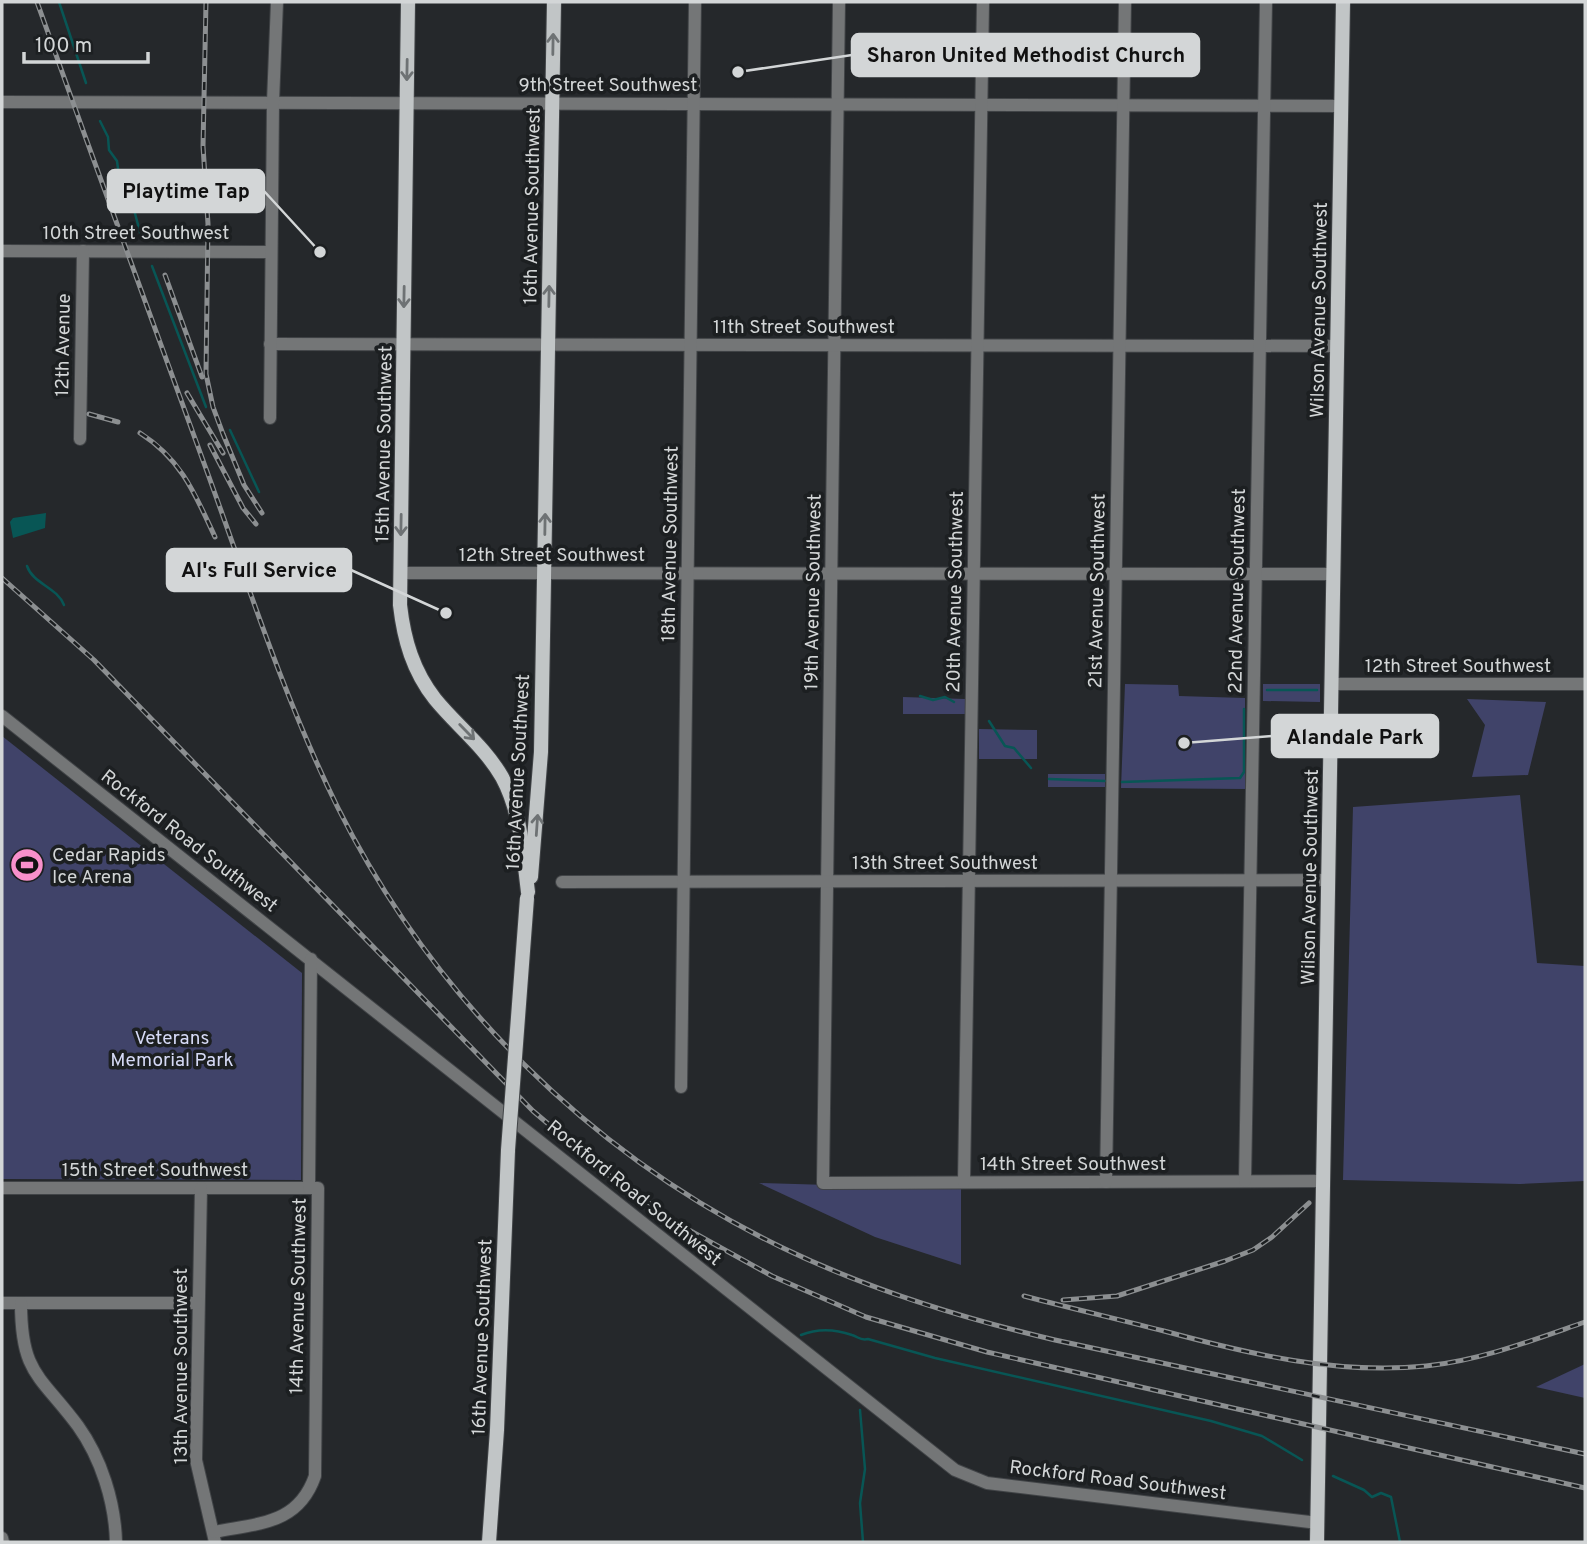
<svg xmlns="http://www.w3.org/2000/svg" width="1587" height="1544" viewBox="0 0 1587 1544" font-family="Overpass,sans-serif">
  <rect width="100%" height="100%" fill="#25282b"/>
  <g fill="#404369">
    <path d="M1125 684 1178 685 1179 696 1245 698V789L1121 788Z"/>
    <path d="M1263 684H1320V702L1263 701Z"/>
    <path d="M903 697 965 699V714H903Z"/>
    <path d="M1467 699 1546 702 1528 775 1472 777 1485 725Z"/>
    <path d="M979 729 1037 730V759H979Z"/>
    <path d="M2 736 302 973 301 1180 2 1179Z"/>
    <rect x="1048" y="774" width="57" height="13"/>
    <path d="M1520 795 1537 963 1585 966V1181L1520 1184 1343 1180 1353 807Z"/>
    <path d="M759 1183 961 1189V1265L875 1237Z"/>
    <path d="M1585 1364V1398L1536 1387Z"/>
  </g>
  <path fill="#085655" d="M46 513 45 528 13 538 10 522 13 518Z"/>
  <g fill="none" stroke-linecap="round" stroke-linejoin="round">
    <g stroke="#085655" stroke-width="2.5">
      <path d="M59 2 86 83"/>
      <path d="M100 121 108 137 109 150 117 161 119 176 132 202 141 236"/>
      <path d="M152 266 206 407"/>
      <path d="M230 430 259 492"/>
      <path d="M27 566C33 584 57 587 64 605"/>
      <path d="M1267 690H1317"/>
      <path d="M920 696 933 700 945 697 954 702"/>
      <path d="M989 721 1005 746 1014 748 1031 768"/>
      <path d="M1049 779 1105 781"/>
      <path d="M1122 782 1240 778 1244 772V709"/>
      <path d="M801 1335C818 1328 835 1329 852 1335 859 1337 860 1341 868 1339L935 1358 1211 1421 1262 1436 1302 1460"/>
      <path d="M860 1410 865 1469 860 1503 863 1542"/>
      <path d="M1333 1476 1364 1490 1372 1497 1381 1493 1391 1497 1400 1542"/>
    </g>
    <g stroke="#414447" stroke-width="14">
      <g id="minor">
        <path d="M839 2 823 1183 1323 1181"/>
        <path d="M2 102 1341 106"/>
        <path d="M2 251 271 252"/>
        <path d="M270 344 1337 346"/>
        <path d="M270 418 273 102 277 2"/>
        <path d="M80 439 83 251"/>
        <path d="M401 573 1333 574"/>
        <path d="M1331 684H1585"/>
        <path d="M2 716 955 1470 987 1483 1318 1523"/>
        <path d="M562 882 1328 880"/>
        <path d="M681 1087 695 2"/>
        <path d="M1245 1181 1266 2"/>
        <path d="M964 1182 983 2"/>
        <path d="M1106 1182 1125 2"/>
        <path d="M2 1188H309"/>
        <path d="M201 1188 196 1460 215 1542"/>
        <path d="M2 1303H197"/>
        <path d="M21 1303C21 1374 40 1375 78 1426 101 1458 115 1502 116 1542"/>
        <path d="M214 1532C258 1523 298 1525 315 1476L318 1188H309L311 959"/>
        <path d="M2 1538 3 1542"/>
      </g>
    </g>
    <g stroke="#414447" stroke-width="16">
      <g id="major">
        <path d="M408 2 400 605C404 640 413 671 435 699 457 726 484 746 502 777 521 812 523 853 528 892"/>
        <path d="M531 877 541 752 554 2"/>
        <path d="M489 1542 497 1430 508 1150"/>
        <path d="M1317 1542 1343 2"/>
      </g>
    </g>
    <use href="#minor" stroke="#747677" stroke-width="12"/>
    <use href="#major" stroke="#c1c5c6" stroke-width="14"/>
    <g stroke="#8c8f91" stroke-width="5">
      <g id="rail">
        <path d="M37 2C92 157 149 311 205 466 247 581 284 699 338 808 433 998 592 1156 783 1248 870 1290 961 1318 1055 1340L1585 1454"/>
        <path d="M206 2 203 146 208 224 206 374 213 407 223 434 244 485 262 513"/>
        <path d="M165 275 202 377"/>
        <path d="M187 393 223 453"/>
        <path d="M89 414 118 422"/>
        <path d="M140 433C182 460 195 494 215 537"/>
        <path d="M210 445 243 508 256 524"/>
        <path d="M2 578 94 660 533 1111 611 1177 687 1229 772 1276 866 1317 987 1352 1585 1488"/>
        <path d="M1024 1296C1070 1308 1117 1319 1164 1331 1249 1354 1337 1375 1426 1366 1482 1360 1533 1340 1585 1322"/>
        <path d="M1063 1300 1117 1296 1225 1261 1253 1250 1272 1237 1309 1203"/>
      </g>
    </g>
    <use href="#rail" stroke="#1c1f21" stroke-width="2.5" stroke-dasharray="8" stroke-linecap="butt"/>
    <g stroke="#414447" stroke-width="16" stroke-linecap="butt">
      <path id="major-bridge" d="M508 1150 527 898"/>
    </g>
    <use href="#major-bridge" stroke="#c1c5c6" stroke-width="14"/>
  </g>
  <defs><path id="oneway-shaft" d="M-6 0H5M1.5-3L5.5 0L1.5 3" fill="none" stroke-width="1.6" stroke-linecap="round" stroke-linejoin="round" transform="scale(1.75)"/></defs>
  <g stroke="#6e7274">
    <use href="#oneway-shaft" transform="translate(553 44) rotate(-89)"/>
    <use href="#oneway-shaft" transform="translate(407 70) rotate(91)"/>
    <use href="#oneway-shaft" transform="translate(549 296) rotate(-89)"/>
    <use href="#oneway-shaft" transform="translate(404 297) rotate(91)"/>
    <use href="#oneway-shaft" transform="translate(545 524) rotate(-89)"/>
    <use href="#oneway-shaft" transform="translate(401 525) rotate(91)"/>
    <use href="#oneway-shaft" transform="translate(467 732) rotate(46)"/>
    <use href="#oneway-shaft" transform="translate(537 825) rotate(-86)"/>
  </g>
  <defs>
    <g id="stadium-disc" transform="scale(1.75)"><circle r="9.5" fill="#f890cb" stroke="#1c1f21"/><path d="M0-5a6.5 5 0 1 0 0 10a6.5 5 0 1 0 0-10ZM-3.5-1.8h7v3.6h-7Z" fill="#111"/></g>
  </defs>
  <g fill-rule="evenodd">
    <use href="#stadium-disc" x="27" y="865"/>
  </g>
  <g text-anchor="middle" stroke-width="7" stroke-linejoin="round" paint-order="stroke">
    <g font-size="19" fill="#d3d6d7" stroke="#1c1f21">
      <text x="608" y="91">9th Street Southwest</text>
      <text transform="translate(531 206) rotate(-89)" y="7">16th Avenue Southwest</text>
      <text x="136" y="239">10th Street Southwest</text>
      <text transform="translate(1318 310) rotate(-89)" y="7">Wilson Avenue Southwest</text>
      <text x="804" y="333">11th Street Southwest</text>
      <text transform="translate(62 345) rotate(-89)" y="7">12th Avenue</text>
      <text transform="translate(383 444) rotate(-89)" y="7">15th Avenue Southwest</text>
      <text transform="translate(669 544) rotate(-89)" y="7">18th Avenue Southwest</text>
      <text x="552" y="561">12th Street Southwest</text>
      <text transform="translate(1096 591) rotate(-89)" y="7">21st Avenue Southwest</text>
      <text transform="translate(1236 591) rotate(-89)" y="7">22nd Avenue Southwest</text>
      <text transform="translate(812 592) rotate(-89)" y="7">19th Avenue Southwest</text>
      <text transform="translate(954 592) rotate(-89)" y="7">20th Avenue Southwest</text>
      <text x="1458" y="672">12th Street Southwest</text>
      <text transform="translate(517 772) rotate(-87)" y="7">16th Avenue Southwest</text>
      <text transform="translate(190 840) rotate(38)" y="7">Rockford Road Southwest</text>
      <text x="945" y="869">13th Street Southwest</text>
      <text transform="translate(1309 877) rotate(-89)" y="7">Wilson Avenue Southwest</text>
      <text x="1073" y="1170">14th Street Southwest</text>
      <text x="155" y="1176">15th Street Southwest</text>
      <text transform="translate(635 1192) rotate(39)" y="7">Rockford Road Southwest</text>
      <text transform="translate(297 1296) rotate(-89)" y="7">14th Avenue Southwest</text>
      <text transform="translate(481 1337) rotate(-88)" y="7">16th Avenue Southwest</text>
      <text transform="translate(180 1366) rotate(-90)" y="7">13th Avenue Southwest</text>
      <text transform="translate(1118 1479) rotate(7)" y="7">Rockford Road Southwest</text>
    </g>
    <g font-size="19" fill="#d3d6d7" stroke="#1c1f21" text-anchor="start">
      <text x="52" y="861">Cedar Rapids<tspan x="52" dy="22">Ice Arena</tspan></text>
    </g>
    <g font-size="19" fill="#d6daf6" stroke="#1c1f21">
      <text x="172" y="1044">Veterans<tspan x="172" dy="22">Memorial Park</tspan></text>
    </g>
  </g>
  <path fill="none" stroke="#d3d6d7" stroke-width="2.5" d="M738 72L852 55M320 252L264 191M446 613L351 570M1184 743L1272 736"/>
  <g fill="#d3d6d7" stroke="#1c1f21" stroke-width="2.5">
    <circle cx="738" cy="72" r="7"/>
    <circle cx="320" cy="252" r="7"/>
    <circle cx="446" cy="613" r="7"/>
    <circle cx="1184" cy="743" r="7"/>
  </g>
  <g fill="#d3d6d7" stroke="#d3d6d7" stroke-width="2.5">
    <rect x="852" y="34" width="347" height="42" rx="7"/>
    <rect x="108" y="170" width="156" height="42" rx="7"/>
    <rect x="167" y="549" width="184" height="42" rx="7"/>
    <rect x="1272" y="715" width="166" height="42" rx="7"/>
  </g>
  <g font-size="21" text-anchor="middle" font-weight="bold" fill="#111">
    <text x="1026" y="62">Sharon United Methodist Church</text>
    <text x="186" y="198">Playtime Tap</text>
    <text x="259" y="577">Al's Full Service</text>
    <text x="1355" y="744">Alandale Park</text>
  </g>
  <rect width="1587" height="1544" fill="none" stroke="#d3d6d7" stroke-width="7"/>
  <path d="M24 52v10h124v-10" fill="none" stroke="#d3d6d7" stroke-width="3.5"/>
  <text x="35" y="52" font-size="21" fill="#d3d6d7" stroke="#1c1f21" stroke-width="5" paint-order="stroke">100 m</text>
</svg>
